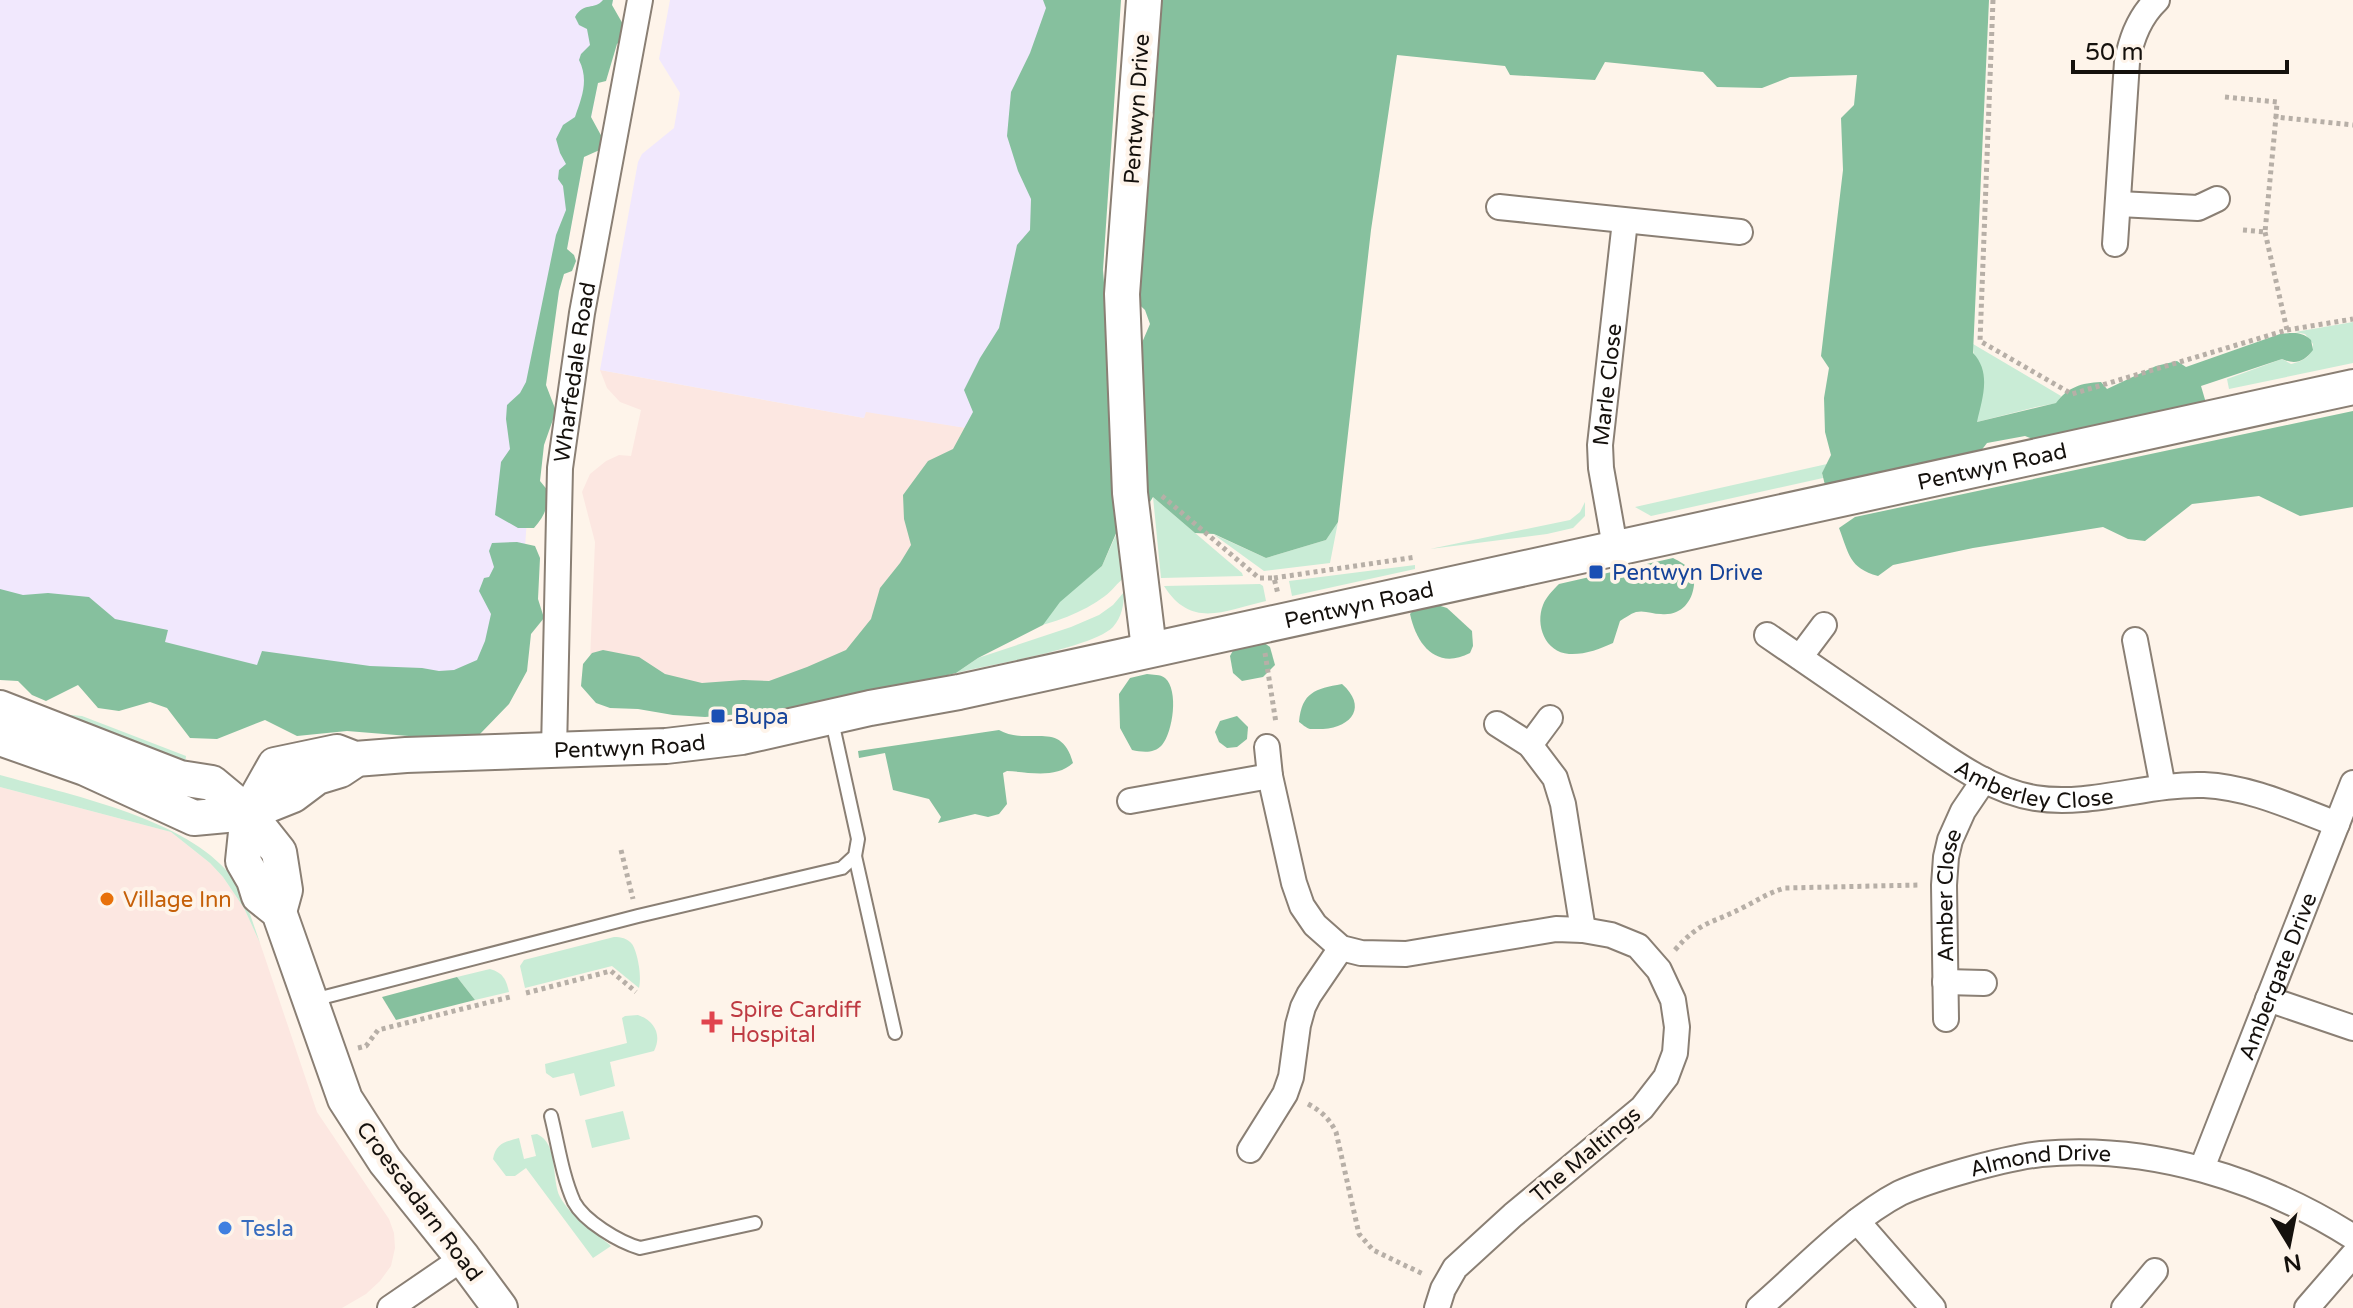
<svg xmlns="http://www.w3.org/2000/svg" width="2353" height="1308" viewBox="0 0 2353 1308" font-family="'Varela Round',sans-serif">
  <rect width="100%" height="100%" fill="#fef4ea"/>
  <g fill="#fce7e1">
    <path d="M600 370 864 418 865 411 1003 434 886 670 626 700 590 660 595 542 582 492 590 474 606 461 619 455 631 456 641 410 620 402 607 388Z"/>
    <path d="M0 787 171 832 210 863 223 877 244 908 260 943 317 1112 389 1219 394 1233 395 1248 391 1266 380 1281 366 1294 342 1308H0Z"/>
  </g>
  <g fill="#f1e8fd">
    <path d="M0 0H613L559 291 530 476 518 647 481 709 332 693 0 604Z"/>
    <path d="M670 0H1063L1003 434 866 412 864 418 600 370 638 162 642 154 674 128 680 93 659 59Z"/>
  </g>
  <g fill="#c9ecd6">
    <path d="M2353 322V363L2229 389 2227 379 2282 359 2291 364C2303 361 2312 357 2313 344L2305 334 2295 332Z"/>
    <path d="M1973 344 2061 396 2057 403 2036 407 1977 422Z"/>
    <path d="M1827 464 1822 473 1823 478 1651 516 1635 507Z"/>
    <path d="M1153 497 1242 573 1243 576 1161 578Z"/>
    <path d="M1585 502V516L1573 528 1547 534 1430 549 1570 520 1580 512Z"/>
    <path d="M1338 522 1330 563 1264 571 1213 534 1266 558 1326 540Z"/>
    <path d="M1120 526 1124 578C1117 583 1112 591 1105 596 1083 613 1053 623 1026 629L1102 566Z"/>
    <path d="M1415 565V569L1292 596 1289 581Z"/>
    <path d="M1260 584 1263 586 1266 601C1225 610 1192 630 1164 586Z"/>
    <path d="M1124 592C1124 604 1122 617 1113 627 1092 648 990 665 956 673L978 658 1071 627 1099 615 1113 605Z"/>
    <path d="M61 714 82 716 186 756 185 765Z"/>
    <path d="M0 775C67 794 179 817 226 870 244 890 251 918 260 943L244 908 223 877 210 863 171 832 0 787Z"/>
    <path d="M614 937C621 937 627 938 632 944 638 953 642 978 639 988L612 966 525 988 520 966 524 960Z"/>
    <path d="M490 969C503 973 506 979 509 992L475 1000 457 977Z"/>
    <path d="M638 1015C655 1021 662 1035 654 1051L610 1062 615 1086 580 1096 574 1073 553 1078 546 1073 545 1064 627 1043 622 1018 625 1016Z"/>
    <path d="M623 1111 630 1139 592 1148 585 1120Z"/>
    <path d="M537 1134C559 1144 551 1179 560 1197 571 1217 595 1232 611 1246L593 1258 526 1168 515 1176H506L493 1159C496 1143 505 1142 519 1138L524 1159 536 1156 531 1135Z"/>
  </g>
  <g fill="#86c09e">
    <path d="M603 0H613L612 5 624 26V38L617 44 606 81 598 83 591 117 603 139 604 148 584 157 567 249 574 255 576 261 572 271 564 274 559 291 546 385 556 411 544 445 540 481 549 492C548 507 544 517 534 528H518L495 515 501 462 510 449 506 419 507 405 520 393 526 382 556 235 566 210 563 186 558 179 559 170 566 164 560 153 556 139 563 125 575 117C582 97 589 80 579 60L581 54 590 45 587 29 579 25 575 17C584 1 594 11 603 0Z"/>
    <path d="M1043 0H1121L1103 270 1114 408 1150 324 1145 310 1130 296 1148 0H1989L1973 353C1992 373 1982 399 1977 422L2056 403C2068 387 2081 383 2101 382L2107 389 2156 366 2177 361 2186 367 2280 334C2293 333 2301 331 2311 340L2313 350C2304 362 2295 365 2282 359L2201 386 2206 403 2035 440 2025 436 1987 443 1977 456 1841 489 1825 485 1822 473 1831 455 1825 432 1824 398 1829 368 1821 356 1843 170 1841 118 1854 105 1857 75 1790 77 1762 88 1717 87 1703 72 1605 62 1595 80 1510 75 1505 66 1397 55 1371 230 1338 522 1326 540 1266 558 1214 534 1195 533 1153 497 1145 510 1123 517 1102 566 1060 602 1043 625 978 658 956 673 847 701 786 710 705 717 673 715 638 709 610 708 596 703 581 686 583 664 592 653 603 650 639 657 665 674 702 683 743 680 769 681 807 667 846 650 871 619 880 588 900 563 911 545 904 519 903 495 928 461 953 449 973 412 964 390 980 358 999 328 1017 245 1030 230 1031 199 1018 171 1007 136 1011 92 1030 53 1046 8Z"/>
    <path d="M2353 411V507L2300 516 2259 496 2192 504 2145 541 2128 539 2103 527 1973 548 1893 565 1878 576C1849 568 1849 554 1839 528L1855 517Z"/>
    <path d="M517 542 535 546 540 558 538 599 544 618 531 634 527 671 509 704 480 734 458 740 347 731 297 736 265 720 217 739 190 738 167 708 150 702 119 711 98 708 78 685 46 701 32 695 18 681 0 680V589L23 595 48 593 89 597 115 619 168 630 165 642 257 665 262 651 370 666 422 668 439 671 454 670 477 660 485 641 491 614 479 591 484 578 489 577 494 567 489 551 492 543Z"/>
    <path d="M1673 558C1685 564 1696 570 1694 585 1692 603 1680 616 1661 614 1652 614 1645 610 1636 612 1630 614 1625 618 1620 621L1613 643C1600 649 1584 655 1569 654 1545 652 1535 625 1543 605 1546 597 1553 590 1559 584Z"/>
    <path d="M1431 603 1447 608 1472 631 1473 646 1470 653C1437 670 1417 646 1410 614L1417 606Z"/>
    <path d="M1260 640 1270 647 1275 665 1263 677 1242 681 1233 673 1230 656 1236 645Z"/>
    <path d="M1147 674C1153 675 1160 674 1165 678 1179 690 1173 732 1162 745 1154 754 1142 752 1132 750L1120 728 1119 694 1130 678Z"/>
    <path d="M1342 684C1367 706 1353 727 1323 729 1321 729 1311 729 1310 729 1306 728 1302 724 1299 722 1302 692 1315 689 1342 684Z"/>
    <path d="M1237 716 1248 727 1247 739 1237 747 1227 748 1219 742 1215 732 1220 721Z"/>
    <path d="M999 730C1029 747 1061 718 1073 763 1056 779 1028 772 1007 771L1003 773 1007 804 999 814 988 817 975 814 938 823 941 817 929 799 893 790 885 753 859 758 858 751Z"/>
    <path d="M457 977 475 1000 396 1020 382 997Z"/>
  </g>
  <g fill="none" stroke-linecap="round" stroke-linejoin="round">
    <g stroke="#8a7f74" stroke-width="16">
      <g id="lane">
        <path d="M855 856 895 1033"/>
        <path d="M313 1000 638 916 842 868 855 856 858 839 832 721"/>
        <path d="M551 1116C558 1144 562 1175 574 1202 584 1221 619 1242 640 1248L755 1223"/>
      </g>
    </g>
    <g stroke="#8a7f74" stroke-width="28">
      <g id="street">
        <path d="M2119 204 2198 208 2217 199"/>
        <path d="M1499 207 1740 232"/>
        <path d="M2115 244 2127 62C2131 39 2139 17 2157 0"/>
        <path id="s1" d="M1615 547 1601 468 1600 445 1625 221"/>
        <path id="s2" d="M1767 635C1813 667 1860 699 1907 731 1946 757 1987 790 2035 798 2091 807 2148 783 2204 785 2250 787 2294 808 2337 824"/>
        <path d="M2135 640 2163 787"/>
        <path d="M1800 657 1824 625"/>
        <path d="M1497 724 1530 745 1555 778 1563 804 1583 930"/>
        <path d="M1530 745 1550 718"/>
        <path d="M1267 747 1270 776 1294 883 1302 906 1315 925 1341 948 1361 953 1406 954 1556 929 1583 930 1611 935 1638 946 1659 970 1673 1000 1677 1027 1675 1053 1666 1077 1642 1108 1513 1215 1455 1268 1443 1289 1437 1308"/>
        <path id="s3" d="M554 751 560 468 582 313 640 0"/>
        <path d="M1130 801 1270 776"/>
        <path d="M1945 982 1984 983"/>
        <path d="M2268 999 2353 1028"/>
        <path id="s4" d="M1946 1019 1944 885 1946 857 1950 840 1963 811 1984 780"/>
        <path d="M1250 1150 1285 1094 1291 1077 1298 1025 1303 1007 1309 995 1341 948"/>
        <path id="s5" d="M2202 1168 2353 783"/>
        <path d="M1857 1221 1933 1308"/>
        <path d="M390 1308 463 1258"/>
        <path id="s6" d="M1759 1308C1802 1271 1850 1219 1900 1193 1920 1184 1943 1177 1964 1171 1989 1164 2015 1157 2041 1154 2150 1144 2262 1179 2353 1237"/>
        <path d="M2124 1308 2155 1271"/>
        <path d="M2307 1308 2353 1255"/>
      </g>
    </g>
    <g stroke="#8a7f74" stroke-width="38">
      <g id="secondary">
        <path d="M1144 0 1122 294 1130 493 1149 649"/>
        <path d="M0 708 180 778 212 783 248 813 279 852 285 890 279 912"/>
        <path d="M0 738 85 768 194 818 248 813 293 795 317 777 340 770 352 762"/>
        <path id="s7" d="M500 1308 463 1258 385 1161 345 1099 279 912 259 896 254 880 243 861 248 813 275 765 337 752 355 759 406 755 666 746 742 737 870 708 959 692 2353 387"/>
      </g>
    </g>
    <g stroke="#b7afa7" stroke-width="5" stroke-dasharray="4 4" stroke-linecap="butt">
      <path d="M1993 0 1980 341 2072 394 2287 330 2265 232"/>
      <path d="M2225 97 2277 102 2276 117 2353 125"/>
      <path d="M2243 230 2265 232 2276 117"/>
      <path d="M2287 330 2353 319"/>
      <path d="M1162 496 1259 578H1274L1278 594"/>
      <path d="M1274 578 1416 557"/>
      <path d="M1265 653 1276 723"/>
      <path d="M621 850 633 899"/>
      <path d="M1675 950C1701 920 1712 924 1744 907 1758 900 1770 892 1785 888L1919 885"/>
      <path d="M526 993 611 971 636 992"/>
      <path d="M358 1048 366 1046 378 1030 510 997"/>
      <path d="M1308 1104C1321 1111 1329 1118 1336 1132L1359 1234 1373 1250 1423 1274"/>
    </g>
    <use href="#lane" stroke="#fff" stroke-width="12"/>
    <use href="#street" stroke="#fff" stroke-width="24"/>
    <use href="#secondary" stroke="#fff" stroke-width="34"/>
  </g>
  <g fill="#1a4fb4" stroke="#fef4ea" stroke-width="3">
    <rect x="1588" y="564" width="16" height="16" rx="4"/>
    <rect x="710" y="708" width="16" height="16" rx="4"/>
  </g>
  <circle fill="#e8710a" stroke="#fef4ea" stroke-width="3" cx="107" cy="899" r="8"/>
  <path fill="#e0444e" stroke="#fef4ea" stroke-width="3" d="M708 1010h8v8h8v8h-8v8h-8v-8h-8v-8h8z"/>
  <circle fill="#3f7fe0" stroke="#fef4ea" stroke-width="3" cx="225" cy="1228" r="8"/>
  <g text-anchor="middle" stroke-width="8" stroke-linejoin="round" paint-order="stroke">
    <g font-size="22" fill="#15110d" stroke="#fef4ea">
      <text transform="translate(1136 109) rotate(-86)" y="8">Pentwyn Drive</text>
      <text dy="8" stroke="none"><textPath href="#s3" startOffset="380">Wharfedale Road</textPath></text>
      <text dy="8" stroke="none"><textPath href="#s1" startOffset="164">Marle Close</textPath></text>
      <text dy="8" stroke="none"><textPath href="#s7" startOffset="2376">Pentwyn Road</textPath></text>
      <text dy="8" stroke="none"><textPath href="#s7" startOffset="1728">Pentwyn Road</textPath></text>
      <text dy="8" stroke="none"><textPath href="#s7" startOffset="984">Pentwyn Road</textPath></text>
      <text dy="8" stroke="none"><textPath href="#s2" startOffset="312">Amberley Close</textPath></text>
      <text dy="8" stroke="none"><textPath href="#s4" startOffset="124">Amber Close</textPath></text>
      <text dy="8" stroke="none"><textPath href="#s5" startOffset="206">Ambergate Drive</textPath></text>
      <text transform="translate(1585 1154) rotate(-40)" y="8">The Maltings</text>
      <text dy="8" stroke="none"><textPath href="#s6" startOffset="328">Almond Drive</textPath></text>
      <text transform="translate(420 1201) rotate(53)" y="8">Croescadarn Road</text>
    </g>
    <g font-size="22" fill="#164399" stroke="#fef4ea" text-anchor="start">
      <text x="1612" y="580">Pentwyn Drive</text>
      <text x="734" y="724">Bupa</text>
    </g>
    <g font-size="22" fill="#c56008" stroke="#fef4ea" text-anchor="start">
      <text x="123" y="907">Village Inn</text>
    </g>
    <g font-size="22" fill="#be3a42" stroke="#fef4ea" text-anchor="start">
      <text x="730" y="1017">Spire Cardiff<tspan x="730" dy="25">Hospital</tspan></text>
    </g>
    <g font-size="22" fill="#366cbe" stroke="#fef4ea" text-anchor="start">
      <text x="241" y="1236">Tesla</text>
    </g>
  </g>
  <g transform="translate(2289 1244) rotate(170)" stroke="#fef4ea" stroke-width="6" paint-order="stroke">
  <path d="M0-6L14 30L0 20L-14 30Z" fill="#15110d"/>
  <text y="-12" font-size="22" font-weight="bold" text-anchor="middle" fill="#15110d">N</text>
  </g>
  <path d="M2073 60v12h214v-12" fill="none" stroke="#15110d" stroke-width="4"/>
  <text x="2085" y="60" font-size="24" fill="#15110d" stroke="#fef4ea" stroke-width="6" paint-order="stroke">50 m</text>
</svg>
